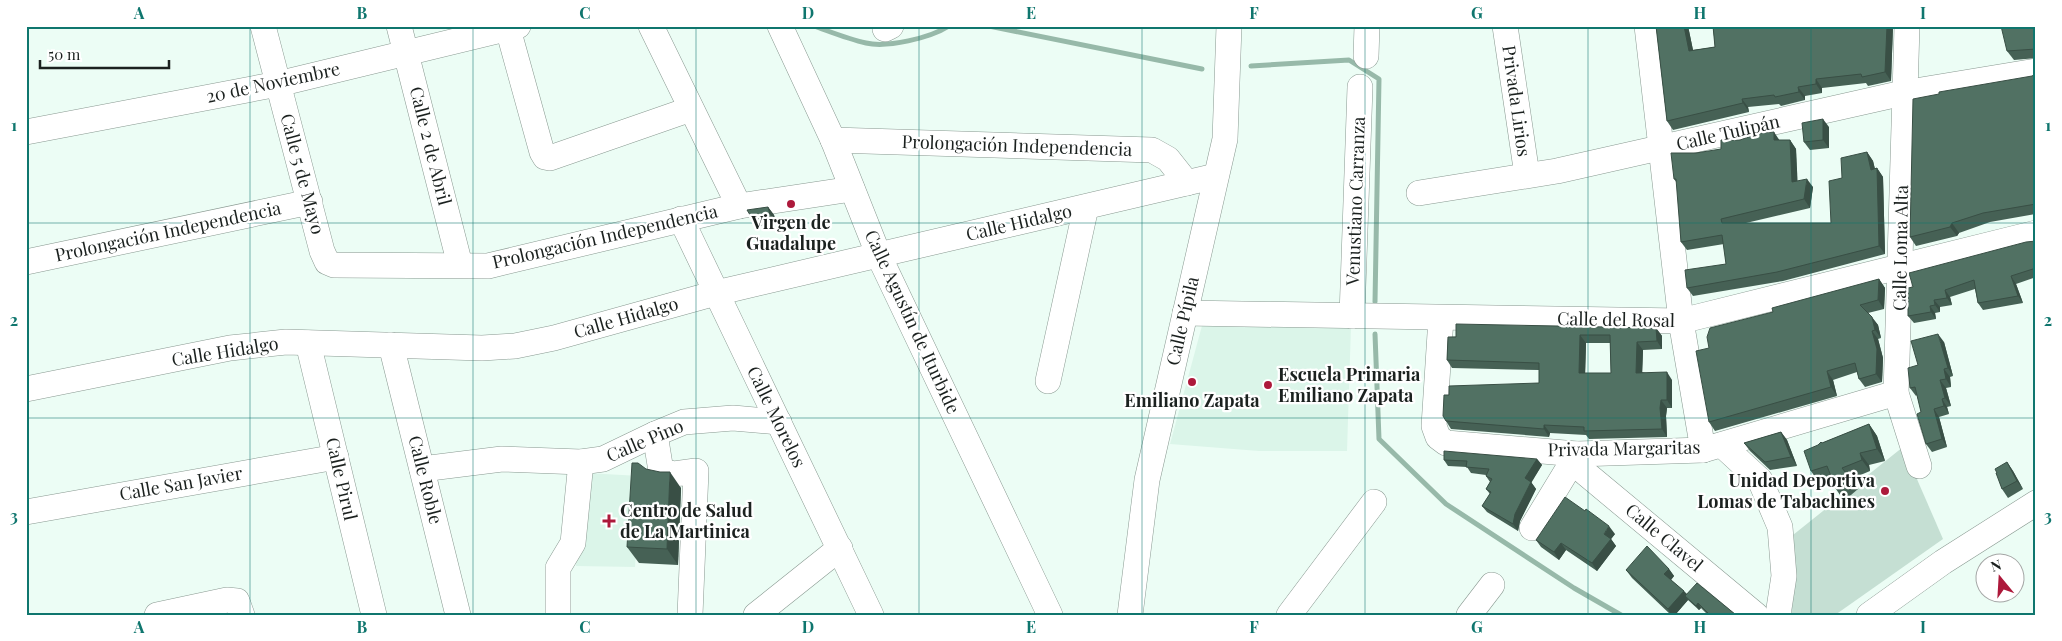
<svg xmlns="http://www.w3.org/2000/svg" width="2062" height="641" viewBox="0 0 2062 641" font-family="'Playfair Display',serif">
  <rect width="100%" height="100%" fill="#ecfdf5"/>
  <g fill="#dbf5e9">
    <path d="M1203 322 1351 326 1347 451H1259L1170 444Z"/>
    <path d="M585 473 641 476 635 567 576 566Z"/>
  </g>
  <path fill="#c5dfd3" d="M1903 447 1943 539 1835 615H1792L1793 535Z"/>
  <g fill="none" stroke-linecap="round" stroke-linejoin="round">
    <g stroke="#97b9a9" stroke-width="5">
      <path d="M814 26C831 32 848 39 866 43 887 48 930 38 949 26"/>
      <path d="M989 26 1202 69"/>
      <path d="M1251 66 1349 60 1379 79 1375 302"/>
      <path d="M1375 334 1379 439 1446 504 1574 588 1621 615"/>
    </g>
    <g stroke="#899991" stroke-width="26">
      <g id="minor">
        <path d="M263 26 322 251 327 262 334 265 488 266 739 206 852 189"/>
        <path d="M399 26 460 265"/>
        <path d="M651 26 739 206"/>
        <path d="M780 26 833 140 879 256 1050 615"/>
        <path d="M1505 26 1527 175"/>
        <path d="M1647 26 1681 321 1703 450"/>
        <path d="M1907 26 1896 393 1919 466"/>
        <path d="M508 29 542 152 545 157 550 158 691 109"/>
        <path d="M885 29 891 26"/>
        <path d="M1366 56 1367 26"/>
        <path d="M26 132 278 84 518 26"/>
        <path d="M833 140 1152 150 1168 159 1187 183"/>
        <path d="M1419 193 1557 171 1903 93 2036 71"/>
        <path d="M681 219 871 615"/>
        <path d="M26 262 310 202"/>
        <path d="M1185 313 1681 321 2036 233"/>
        <path d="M1352 316 1360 87"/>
        <path d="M1441 318 1434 426 1438 437 1446 443 1577 454 1703 450 1896 393"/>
        <path d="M308 343 374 615"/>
        <path d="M391 345 458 615"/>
        <path d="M1048 381 1086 207"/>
        <path d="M26 389 230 348 286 342 482 348 515 346 554 338 716 293 1216 176"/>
        <path d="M655 434 661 471 674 474 696 471 690 615"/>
        <path d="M1722 445 1760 480 1780 527 1784 576 1778 615"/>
        <path d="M1572 462 1756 615"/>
        <path d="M422 469 502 459 581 462 603 459 655 434 684 422 733 418 779 422"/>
        <path d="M26 512 336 457"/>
        <path d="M1532 528 1577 454"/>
        <path d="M157 615 227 600 237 601 242 615"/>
        <path d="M558 615V568L573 543 581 462"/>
        <path d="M756 615 840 548"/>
        <path d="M1130 615 1147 480 1225 139 1229 26"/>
        <path d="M1289 615 1374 502"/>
        <path d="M1469 615 1492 585"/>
        <path d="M1869 615 1943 562 2036 503"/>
      </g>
    </g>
    <use href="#minor" stroke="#fff" stroke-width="25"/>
  </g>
  <g fill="#466155" fill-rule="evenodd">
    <path d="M1656 26H1688L1693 50 1715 47 1713 26H1893L1891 81 1868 86 1866 83 1822 88V93L1805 96V100L1781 106 1779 104 1748 107 1749 112 1673 130 1667 121Z"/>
    <path d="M2036 26V58L2014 60 2007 51Z"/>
    <path d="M2036 74V214L1990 222 1959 233 1957 236 1916 246 1910 237 2032 76Z"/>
    <path d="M1829 127V148L1810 150 1804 142Z"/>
    <path d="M1780 140H1790L1796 149 1797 181 1813 187 1810 208 1746 223H1831L1842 178 1867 152 1873 161 1875 169 1877 168 1883 177 1885 254 1783 281 1693 296 1687 288 1726 264 1724 244 1687 250 1681 242 1677 183 1674 179Z"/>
    <path d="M768 207 774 215 776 222 758 227 752 218Z"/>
    <path d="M2036 241V277L2016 284 2023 303 1983 310 1978 303 1975 289 1950 297 1952 305 1940 307V312L1935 313 1936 319 1914 323 1908 316 1913 287Z"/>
    <path d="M1879 279 1885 288 1884 309 1868 313 1878 325 1881 338 1878 339 1883 358 1882 382 1865 387 1859 379 1857 372 1833 380 1837 396 1715 431 1709 422V348L1773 312Z"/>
    <path d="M1656 328 1662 336V349L1643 350 1642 372 1672 380V408H1667L1666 416 1667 437 1589 439 1586 435 1550 433 1549 437 1451 429 1446 421 1449 395 1539 383V370L1452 368 1447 360 1448 337ZM1586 343H1610L1611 373H1585Z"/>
    <path d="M1944 342 1953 376 1950 377 1951 387 1946 388 1951 406 1947 407 1949 414 1939 417 1947 447 1932 452 1926 444 1921 412 1917 395 1916 396 1910 388 1918 365Z"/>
    <path d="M1869 424 1877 436 1885 461 1869 465 1870 471 1851 479 1858 489 1844 501 1836 489 1832 478 1819 483 1811 471 1822 443Z"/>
    <path d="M1781 432 1787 440 1797 466 1770 470 1750 451 1744 443Z"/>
    <path d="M1537 459 1542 465 1531 482 1536 489 1520 521 1518 531 1487 512 1482 506 1490 494 1486 489 1490 482 1486 476V475L1471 473 1467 467 1448 466 1444 460Z"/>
    <path d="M2007 462 2013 471 2023 489 2008 498 2002 489 1997 473Z"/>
    <path d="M646 469 681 488 678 565 639 563 627 547Z"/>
    <path d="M1615 534 1611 539 1616 546 1597 571 1566 550 1559 560 1541 547 1536 540Z"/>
    <path d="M1669 569 1674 576 1671 580 1687 594 1736 615H1708L1701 608 1699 610 1688 600 1675 615H1671L1632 578 1626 570Z"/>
  </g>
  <g fill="#394f45">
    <path d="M1684 26H1688L1695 60 1689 51Z"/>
    <path d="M1887 26H1893L1891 81 1885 72Z"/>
    <path d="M1816 79 1822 88V93L1816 84Z"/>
    <path d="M1798 87 1805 96V100L1799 92Z"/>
    <path d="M1742 99 1748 107 1749 112 1743 103Z"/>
    <path d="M1823 119 1829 127V148L1823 140Z"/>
    <path d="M1774 132 1780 141 1774 140Z"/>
    <path d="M1790 140 1796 149 1798 190 1792 182Z"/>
    <path d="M1867 152 1873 161 1877 178V168L1883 177 1885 254 1879 246 1871 170Z"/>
    <path d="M1807 179 1813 187 1810 208 1804 199Z"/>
    <path d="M768 207 774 215 776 222 770 214Z"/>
    <path d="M1952 223 1959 233 1957 236 1950 227Z"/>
    <path d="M2011 276 2016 284 2023 303 2018 296Z"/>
    <path d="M1879 279 1885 288 1884 309 1878 300Z"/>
    <path d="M1945 290 1950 297 1952 305 1947 298Z"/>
    <path d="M1934 300 1940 307V312L1935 305Z"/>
    <path d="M1930 306 1935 313 1936 319 1931 312Z"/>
    <path d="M1872 317 1878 325 1881 338 1875 330Z"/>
    <path d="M1656 328 1662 336V349L1657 341Z"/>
    <path d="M1872 331 1878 339 1883 358 1882 382 1876 374Z"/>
    <path d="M1938 334 1944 342 1953 376 1948 368Z"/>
    <path d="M1580 335 1586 343 1585 380 1579 373Z"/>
    <path d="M1637 342 1643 350 1642 380 1636 373Z"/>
    <path d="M1944 369 1950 377 1951 387 1946 379Z"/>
    <path d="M1827 371 1833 380 1837 396 1831 387Z"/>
    <path d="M1667 372 1672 380V408L1667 400Z"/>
    <path d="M1940 380 1946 388 1951 406 1945 398Z"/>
    <path d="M1942 399 1947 407 1949 414 1944 406Z"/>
    <path d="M1661 400 1667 408 1666 416 1667 437 1662 429 1660 408Z"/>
    <path d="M1934 409 1939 417 1947 447 1942 439Z"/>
    <path d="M1869 424 1877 436 1885 461 1877 449Z"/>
    <path d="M1544 425 1550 433 1549 437 1544 429Z"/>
    <path d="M1781 432 1787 440 1797 466 1791 457Z"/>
    <path d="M1860 453 1869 465 1870 471 1862 460Z"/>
    <path d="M1537 459 1542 465 1530 485 1525 478Z"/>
    <path d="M2007 462 2013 471 2023 489 2017 481Z"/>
    <path d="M670 472 681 488 678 565 667 549Z"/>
    <path d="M1531 482 1536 489 1520 521 1518 531 1513 524 1515 514Z"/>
    <path d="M1609 526 1615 534 1611 539 1616 546 1597 571 1592 563 1604 534Z"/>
    <path d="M1561 543 1566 550 1559 560 1554 552Z"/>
    <path d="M1669 569 1674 576 1670 581 1664 574Z"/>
    <path d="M1684 591 1690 598 1685 596 1688 600 1675 615H1671L1668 609Z"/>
    <path d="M1698 603 1701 608 1699 610 1696 606Z"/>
  </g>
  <g fill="#517163" stroke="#394f45" fill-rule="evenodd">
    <path d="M1656 26H1684L1689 51 1715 47 1713 26H1887L1885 72 1862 77 1861 74 1816 79V84L1798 87 1799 92 1775 97 1774 95 1742 99 1743 103 1667 121Z"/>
    <path d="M2001 26H2036V49L2007 51Z"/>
    <path d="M2036 74V204L1983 213 1952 223 1950 227 1910 237 1913 99 1939 94V92L2032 76Z"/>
    <path d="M1823 119V140L1804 142 1802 123Z"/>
    <path d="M1774 132V140H1790L1792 182 1807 179 1804 199 1721 219 1722 223H1831L1829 181 1842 178 1841 158 1867 152 1871 170 1877 168 1879 246 1777 272 1687 288 1685 270 1726 264 1722 235 1681 242 1676 179H1674L1671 153H1696L1721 149V140H1740L1760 133Z"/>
    <path d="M768 207 770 214 752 218 747 210Z"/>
    <path d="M2036 241V268L2011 276 2018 296 1978 303 1974 280 1945 290 1947 298 1934 300 1935 305 1930 306 1931 312 1908 316V288L1913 287 1909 273 2026 242Z"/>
    <path d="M1879 279 1878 300 1860 305 1872 317 1875 330 1872 331 1877 349 1876 374 1859 379 1855 363 1827 371 1831 387 1709 422 1696 351 1709 348 1707 337 1710 328 1773 312 1772 308Z"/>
    <path d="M1456 324 1656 328 1657 341 1637 342 1636 373 1667 372V400H1661L1660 408 1662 429 1584 431V427L1544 425V429L1446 421 1443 416 1444 395H1449V386L1539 383V363L1447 360 1448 337H1456ZM1580 335H1610L1611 373H1579Z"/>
    <path d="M1938 334 1948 368 1944 369 1946 379 1940 380 1945 398 1942 399 1944 406 1934 409 1942 439 1926 444 1917 414 1921 412 1915 387 1910 388 1908 368 1918 365 1911 341Z"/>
    <path d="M1869 424 1877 449 1860 453 1862 460 1842 468 1850 478 1836 489 1827 466 1811 471 1804 451 1818 445 1821 442 1822 443Z"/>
    <path d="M1781 432 1791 457 1765 462 1744 443Z"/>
    <path d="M1444 451 1537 459 1525 478 1531 482 1515 514 1513 524 1482 506 1491 492 1486 489 1492 479 1486 476 1489 469 1466 467 1467 461 1444 460Z"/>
    <path d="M2007 462 2017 481 2002 489 1996 473H1997L1995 469Z"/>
    <path d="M632 463H638L646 469 660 472H670L667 549 627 547Z"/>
    <path d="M1565 497 1585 511 1586 509 1609 526 1604 534 1611 539 1592 563 1561 543 1554 552 1536 540Z"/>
    <path d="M1647 546 1669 569 1664 574 1684 591 1668 609 1626 570Z"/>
    <path d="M1697 583 1736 615H1710L1698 603 1696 606 1685 596Z"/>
  </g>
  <path fill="none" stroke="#0f766e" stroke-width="1" stroke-opacity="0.55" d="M250 26V615M473 26V615M696 26V615M919 26V615M1142 26V615M1365 26V615M1588 26V615M1811 26V615M26 223H2036M26 418H2036"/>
  <g fill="#ad193b" stroke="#fff" stroke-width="2">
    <circle cx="791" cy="204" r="5"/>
    <circle cx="1192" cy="382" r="5"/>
    <circle cx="1268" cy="385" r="5"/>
    <circle cx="1885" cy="491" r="5"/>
    <path d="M606.5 513.5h5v5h5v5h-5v5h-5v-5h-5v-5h5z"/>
  </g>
  <g text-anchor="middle" stroke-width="4.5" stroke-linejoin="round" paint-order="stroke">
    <g font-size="18" fill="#1b211f" stroke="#fff">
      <text transform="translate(273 83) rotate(-12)" y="6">20 de Noviembre</text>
      <text transform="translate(1516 101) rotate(82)" y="6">Privada Lirios</text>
      <text transform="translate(1728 133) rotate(-13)" y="6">Calle Tulipán</text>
      <text transform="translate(430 146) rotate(76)" y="6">Calle 2 de Abril</text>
      <text transform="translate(1017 146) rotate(2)" y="6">Prolongación Independencia</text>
      <text transform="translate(302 174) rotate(75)" y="6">Calle 5 de Mayo</text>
      <text transform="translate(1356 201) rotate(-88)" y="6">Venustiano Carranza</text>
      <text transform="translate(1019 223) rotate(-13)" y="6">Calle Hidalgo</text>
      <text transform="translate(168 232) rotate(-12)" y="6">Prolongación Independencia</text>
      <text transform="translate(605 237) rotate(-13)" y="6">Prolongación Independencia</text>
      <text transform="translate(1901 248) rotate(-89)" y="6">Calle Loma Alta</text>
      <text transform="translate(626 318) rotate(-16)" y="6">Calle Hidalgo</text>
      <text transform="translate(1616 320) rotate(1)" y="6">Calle del Rosal</text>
      <text transform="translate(1183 321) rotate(-77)" y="6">Calle Pípila</text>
      <text transform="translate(912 322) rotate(65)" y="6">Calle Agustín de Iturbide</text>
      <text transform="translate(225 352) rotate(-9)" y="6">Calle Hidalgo</text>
      <text transform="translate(776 417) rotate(64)" y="6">Calle Morelos</text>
      <text transform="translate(645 441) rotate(-23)" y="6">Calle Pino</text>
      <text transform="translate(1624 449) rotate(-1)" y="6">Privada Margaritas</text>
      <text transform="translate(341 479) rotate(77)" y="6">Calle Pirul</text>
      <text transform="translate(425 480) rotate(76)" y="6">Calle Roble</text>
      <text transform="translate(181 484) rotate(-10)" y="6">Calle San Javier</text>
      <text transform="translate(1664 538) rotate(40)" y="6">Calle Clavel</text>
    </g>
    <g font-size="18" font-weight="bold" fill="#1b211f" stroke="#fff">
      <text x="791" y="229">Virgen de<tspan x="791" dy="21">Guadalupe</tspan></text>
      <text x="1278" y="381" text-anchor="start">Escuela Primaria<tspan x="1278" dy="21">Emiliano Zapata</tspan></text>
      <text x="1192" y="407">Emiliano Zapata</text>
      <text x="1875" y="487" text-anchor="end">Unidad Deportiva<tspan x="1875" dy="21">Lomas de Tabachines</tspan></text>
      <text x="620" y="517" text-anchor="start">Centro de Salud<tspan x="620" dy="21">de La Martinica</tspan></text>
    </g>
  </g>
  <rect width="2062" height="641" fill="none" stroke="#ffffff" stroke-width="55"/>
  <g transform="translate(2000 578) rotate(342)"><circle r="24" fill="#ffffff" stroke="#a4a6a5"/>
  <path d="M0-4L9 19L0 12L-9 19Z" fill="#ad193b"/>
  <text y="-8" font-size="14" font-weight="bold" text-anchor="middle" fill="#1b211f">N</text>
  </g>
  <path d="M40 60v8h129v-8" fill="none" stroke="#1b211f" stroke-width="2.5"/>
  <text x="48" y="60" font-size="15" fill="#1b211f" stroke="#ffffff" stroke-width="4" paint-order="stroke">50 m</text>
  <rect x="28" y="28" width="2006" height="586" fill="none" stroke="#0f766e" stroke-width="2"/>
  <g font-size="16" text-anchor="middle" font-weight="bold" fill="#0f766e">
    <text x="139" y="19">A</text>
    <text x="362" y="19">B</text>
    <text x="585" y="19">C</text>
    <text x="808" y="19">D</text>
    <text x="1031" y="19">E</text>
    <text x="1254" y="19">F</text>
    <text x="1477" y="19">G</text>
    <text x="1700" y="19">H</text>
    <text x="1923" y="19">I</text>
    <text x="14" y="131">1</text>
    <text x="2048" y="131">1</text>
    <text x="14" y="326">2</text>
    <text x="2048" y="326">2</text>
    <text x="14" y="522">3</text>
    <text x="2048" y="522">3</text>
    <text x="139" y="633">A</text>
    <text x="362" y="633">B</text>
    <text x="585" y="633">C</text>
    <text x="808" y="633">D</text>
    <text x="1031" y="633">E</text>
    <text x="1254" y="633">F</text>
    <text x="1477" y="633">G</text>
    <text x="1700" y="633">H</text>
    <text x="1923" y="633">I</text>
  </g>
</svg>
